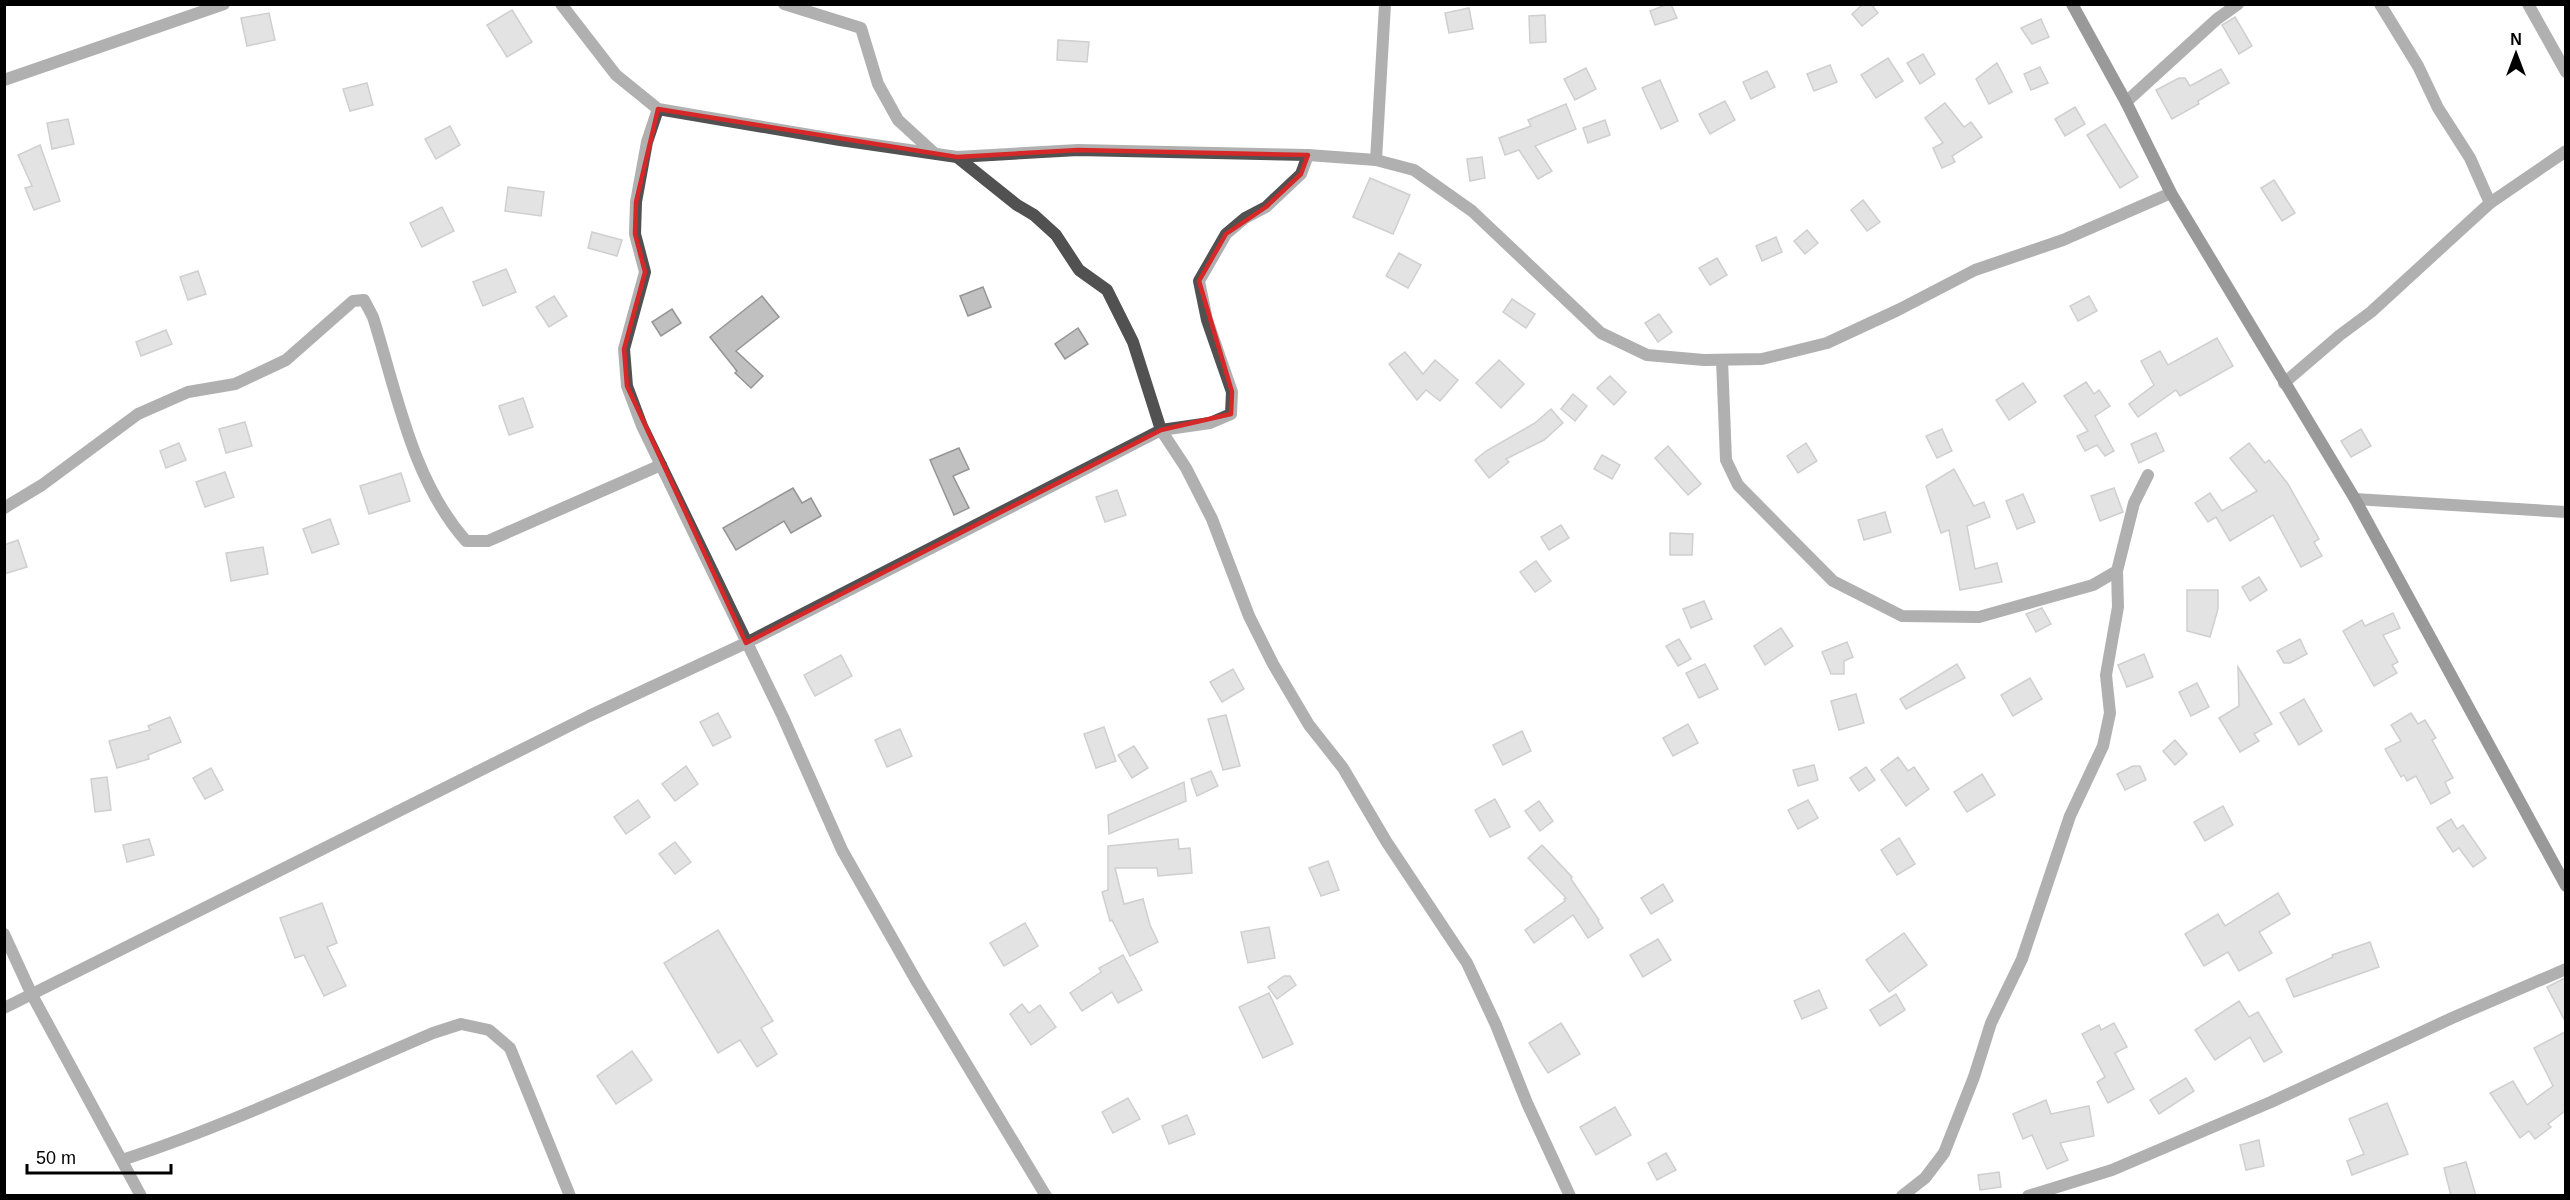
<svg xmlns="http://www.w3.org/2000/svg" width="2570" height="1200" viewBox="0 0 2570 1200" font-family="Arial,sans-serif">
  <rect width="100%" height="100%" fill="#fff"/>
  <g fill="#c0c0c0" stroke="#959595" stroke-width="1.5">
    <path d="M1668 4H1671L1677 18 1655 25 1650 11Z"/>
    <path d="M1863 4H1871L1878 13 1862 26 1852 14Z"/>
    <path d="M1469 8 1473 29 1449 33 1445 13Z"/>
    <path d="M512 10 532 42 507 57 487 25Z"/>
    <path d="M269 13 275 40 247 46 241 18Z"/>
    <path d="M1545 15 1546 42 1530 43 1529 16Z"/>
    <path d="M2235 17 2252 46 2239 54 2222 25Z"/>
    <path d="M2041 19 2049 37 2032 44 2021 28Z"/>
    <path d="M1058 40 1089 42 1087 62 1057 60Z"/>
    <path d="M1923 54 1935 74 1920 84 1907 63Z"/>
    <path d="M1888 58 1903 81 1876 98 1861 75Z"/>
    <path d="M1997 63 2012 92 1989 104 1976 79Z"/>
    <path d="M1830 65 1837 82 1814 91 1807 74Z"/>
    <path d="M2040 67 2048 83 2031 90 2024 74Z"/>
    <path d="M1586 68 1596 89 1575 100 1564 79Z"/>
    <path d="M2221 69 2229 83 2198 101 2199 104 2172 119 2156 90 2179 78H2185L2190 86Z"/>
    <path d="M1767 71 1775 87 1751 99 1743 82Z"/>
    <path d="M1660 80 1678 121 1661 129 1642 88Z"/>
    <path d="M367 83 373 105 350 111 343 89Z"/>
    <path d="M1725 101 1735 120 1710 134 1699 114Z"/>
    <path d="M1945 103 1964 127 1971 122 1982 137 1952 156 1955 162 1942 168 1933 148 1943 143 1925 118Z"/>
    <path d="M1566 104 1576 129 1535 146 1552 171 1538 179 1519 150 1505 155 1499 138 1531 126 1528 120Z"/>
    <path d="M2075 107 2085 124 2065 136 2055 119Z"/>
    <path d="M68 119 74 144 52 149 47 123Z"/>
    <path d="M1605 120 1610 135 1588 143 1583 128Z"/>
    <path d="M2105 124 2138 177 2120 188 2087 135Z"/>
    <path d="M450 126 460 145 436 159 425 139Z"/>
    <path d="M40 145 60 201 34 210 25 188 32 186 18 155Z"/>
    <path d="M1482 157 1485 178 1470 181 1467 159Z"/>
    <path d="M1370 178 1410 195 1393 234 1353 217Z"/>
    <path d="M2274 180 2295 213 2282 221 2261 188Z"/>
    <path d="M508 187 544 192 541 216 505 211Z"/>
    <path d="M1863 200 1880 222 1867 231 1851 210Z"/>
    <path d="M442 207 454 231 422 247 410 223Z"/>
    <path d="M1807 230 1818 243 1805 254 1794 241Z"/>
    <path d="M592 232 622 240 617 256 588 248Z"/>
    <path d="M1776 237 1782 252 1762 261 1756 246Z"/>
    <path d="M1399 253 1421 265 1408 288 1386 276Z"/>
    <path d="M1717 258 1727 275 1710 285 1699 268Z"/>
    <path d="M506 269 516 292 483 306 473 282Z"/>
    <path d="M198 271 206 294 188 300 180 277Z"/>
    <path d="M983 287 991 307 968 316 960 296Z"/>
    <path d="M554 296 567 316 549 327 536 307Z"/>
    <path d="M762 296 779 317 736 351 763 376 751 388 735 373 737 371 710 337Z"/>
    <path d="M2089 296 2097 311 2078 321 2070 306Z"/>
    <path d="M1512 299 1535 314 1526 328 1503 312Z"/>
    <path d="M672 309 681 323 661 336 652 322Z"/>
    <path d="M1659 314 1672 332 1658 342 1645 323Z"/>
    <path d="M1078 328 1088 344 1065 359 1055 344Z"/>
    <path d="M166 330 172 344 141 356 136 342Z"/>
    <path d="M2217 338 2233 366 2180 396 2176 390 2138 417 2129 404 2154 385 2141 361 2160 351 2168 365Z"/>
    <path d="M1405 352 1423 374 1435 360 1458 380 1440 401 1426 390 1417 400 1389 364Z"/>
    <path d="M1499 360 1524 384 1501 408 1476 383Z"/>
    <path d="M1610 376 1626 392 1614 405 1597 388Z"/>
    <path d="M2086 382 2094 394 2099 390 2110 406 2095 416 2114 451 2105 456 2097 445 2085 451 2077 436 2088 431 2064 396Z"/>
    <path d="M2023 383 2036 402 2009 420 1996 400Z"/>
    <path d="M1573 394 1587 406 1575 421 1561 409Z"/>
    <path d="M523 398 533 427 509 435 499 406Z"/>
    <path d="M1551 409 1563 423 1544 440 1506 459 1509 462 1489 478 1475 460 1486 451 1535 423Z"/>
    <path d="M245 422 252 446 226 453 219 429Z"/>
    <path d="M1942 429 1952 451 1937 458 1926 436Z"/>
    <path d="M2361 429 2371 446 2351 457 2341 441Z"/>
    <path d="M2156 433 2164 451 2139 463 2131 444Z"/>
    <path d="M179 443 186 460 166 468 160 451Z"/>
    <path d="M1806 443 1817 461 1798 473 1787 456Z"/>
    <path d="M2249 443 2265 463 2269 460 2288 484 2319 539 2314 542 2322 556 2301 567 2273 515 2230 541 2216 517 2208 522 2195 503 2210 493 2222 511 2257 491 2230 458Z"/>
    <path d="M1668 446 1701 484 1688 495 1655 458Z"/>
    <path d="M959 448 969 469 953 476 969 508 954 515 930 460Z"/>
    <path d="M1602 455 1620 465 1612 479 1594 469Z"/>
    <path d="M1954 469 1974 506 1984 502 1990 517 1967 526 1975 569 1997 563 2002 582 1960 590 1949 530 1941 533 1926 486Z"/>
    <path d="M225 472 234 497 205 507 196 482Z"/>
    <path d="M401 473 410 501 369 514 360 486Z"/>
    <path d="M793 488 802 503 811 498 821 516 791 533 784 521 736 550 723 528Z"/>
    <path d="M2114 488 2123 512 2100 521 2091 496Z"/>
    <path d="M1117 490 1126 515 1105 522 1096 497Z"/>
    <path d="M2023 494 2035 522 2017 529 2006 501Z"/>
    <path d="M1885 512 1891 532 1864 540 1858 520Z"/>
    <path d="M330 519 339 544 312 553 303 529Z"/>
    <path d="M1561 525 1569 538 1549 550 1541 537Z"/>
    <path d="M1670 533 1693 534 1692 555H1670Z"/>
    <path d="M18 540 27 567 4 574V545Z"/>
    <path d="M263 547 268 574 231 581 226 553Z"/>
    <path d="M1536 561 1551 581 1535 592 1520 572Z"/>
    <path d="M2259 577 2267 590 2250 601 2242 587Z"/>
    <path d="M2187 590H2218V609L2210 637 2187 631Z"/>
    <path d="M1704 601 1712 619 1691 628 1683 609Z"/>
    <path d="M2042 608 2051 624 2036 632 2026 614Z"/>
    <path d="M2393 613 2400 628 2383 635 2398 662 2392 665 2397 673 2374 686 2343 631 2362 620 2365 626Z"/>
    <path d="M1781 628 1793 646 1765 665 1754 646Z"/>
    <path d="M1679 639 1691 659 1678 666 1666 646Z"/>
    <path d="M2300 639 2307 654 2290 663H2284L2277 651Z"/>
    <path d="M1847 642 1853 657 1844 661V674H1831L1822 652Z"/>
    <path d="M2144 654 2153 677 2127 687 2118 665Z"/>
    <path d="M841 655 852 676 815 696 804 675Z"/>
    <path d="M1705 664 1718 689 1699 698 1686 673Z"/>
    <path d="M1957 664 1965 678 1906 709 1900 699Z"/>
    <path d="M2238 667 2272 724 2254 734 2259 741 2240 752 2219 718 2239 706Z"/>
    <path d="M1233 669 1244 689 1222 702 1210 682Z"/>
    <path d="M2030 678 2042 699 2013 716 2001 695Z"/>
    <path d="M2197 683 2209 707 2191 716 2179 692Z"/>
    <path d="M1856 694 1864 723 1839 730 1831 701Z"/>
    <path d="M2304 699 2322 731 2299 745 2280 713Z"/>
    <path d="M718 713 731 737 713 746 700 722Z"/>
    <path d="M2411 713 2418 724 2425 720 2436 738 2432 740 2453 778 2445 782 2450 793 2431 804 2416 776 2407 781 2404 775 2401 777 2385 749 2401 741 2391 725Z"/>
    <path d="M1226 715 1240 766 1223 770 1208 719Z"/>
    <path d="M170 717 181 742 148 755 149 759 117 768 109 741 150 730 148 726Z"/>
    <path d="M1688 724 1698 743 1673 756 1663 738Z"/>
    <path d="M1104 727 1116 761 1096 768 1084 734Z"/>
    <path d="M900 729 912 756 887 767 875 740Z"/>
    <path d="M1522 731 1531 751 1503 765 1493 745Z"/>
    <path d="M2175 740 2187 754 2175 765 2163 751Z"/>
    <path d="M1134 746 1148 768 1132 778 1118 755Z"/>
    <path d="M1898 757 1908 771 1914 767 1929 789 1906 806 1881 770Z"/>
    <path d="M1814 765 1818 780 1798 786 1793 770Z"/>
    <path d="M686 766 698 784 675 801 662 784Z"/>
    <path d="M2133 766H2140L2146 780 2125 790 2117 774Z"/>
    <path d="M1866 767 1875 780 1859 791 1850 778Z"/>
    <path d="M211 768 223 790 205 799 193 778Z"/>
    <path d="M1211 771 1218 786 1197 796 1191 779Z"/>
    <path d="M1982 774 1995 795 1967 812 1954 792Z"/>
    <path d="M107 777 111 810 95 812 91 779Z"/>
    <path d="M1184 782 1186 801 1109 834 1108 815Z"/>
    <path d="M1495 799 1510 827 1490 837 1475 810Z"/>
    <path d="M638 800 650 817 626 834 614 817Z"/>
    <path d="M1808 800 1818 818 1798 829 1788 810Z"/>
    <path d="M1539 801 1553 821 1540 831 1525 811Z"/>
    <path d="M2223 806 2233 825 2205 841 2194 822Z"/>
    <path d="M2451 819 2457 829 2463 825 2486 858 2473 867 2459 848 2453 852 2437 828Z"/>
    <path d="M1899 838 1915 864 1897 875 1881 850Z"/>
    <path d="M149 839 154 855 127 862 123 845Z"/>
    <path d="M1178 839 1179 849 1190 848 1192 873 1158 876 1157 868H1115L1124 904 1143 899 1150 925 1158 942 1130 956 1112 920 1110 921 1102 892 1108 890V846Z"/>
    <path d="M675 842 691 862 675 874 659 854Z"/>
    <path d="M1542 845 1572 877 1571 879 1599 920 1598 921 1603 928 1588 938 1573 915 1534 943 1525 930 1565 901 1564 899 1566 898 1528 858Z"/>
    <path d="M1328 861 1339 890 1321 896 1309 868Z"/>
    <path d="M1663 884 1673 901 1651 914 1641 898Z"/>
    <path d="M2278 893 2290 914 2259 932 2272 953 2239 971 2228 952 2204 966 2185 934 2218 914 2225 926Z"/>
    <path d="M322 903 337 943 327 947 346 986 324 996 304 955 295 958 280 918Z"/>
    <path d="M1025 923 1038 946 1004 966 990 943Z"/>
    <path d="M1269 927 1275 958 1248 963 1241 932Z"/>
    <path d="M718 930 773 1021 761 1028 777 1054 757 1067 740 1040 718 1053 664 963Z"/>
    <path d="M1904 933 1927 965 1889 992 1866 960Z"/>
    <path d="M1658 939 1671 960 1643 977 1630 955Z"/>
    <path d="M2370 942 2379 967 2294 997 2286 979 2333 957 2332 955Z"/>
    <path d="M1123 955 1142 990 1118 1003 1112 992 1082 1011 1070 993 1101 972 1099 968Z"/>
    <path d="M1284 976H1290L1296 985 1277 999 1268 987Z"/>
    <path d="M2565 978V1021L2547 987Z"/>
    <path d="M1819 990 1827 1008 1802 1019 1794 1001Z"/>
    <path d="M1269 993 1293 1044 1263 1058 1239 1007Z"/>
    <path d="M1896 994 1905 1010 1880 1026 1870 1010Z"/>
    <path d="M2239 1001 2249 1017 2258 1012 2282 1052 2264 1062 2250 1037 2215 1060 2195 1030Z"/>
    <path d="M1022 1004 1029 1013 1040 1005 1056 1027 1031 1045 1010 1014Z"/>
    <path d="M1561 1023 1580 1054 1548 1073 1529 1043Z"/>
    <path d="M2114 1023 2127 1047 2115 1053 2134 1089 2108 1103 2097 1082 2105 1077 2082 1034 2099 1025 2101 1030Z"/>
    <path d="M2565 1032V1111L2548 1124 2551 1127 2535 1139 2529 1131 2520 1138 2490 1093 2513 1081 2527 1105 2553 1086 2534 1048Z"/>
    <path d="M632 1051 652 1080 616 1104 597 1076Z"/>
    <path d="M2186 1078 2194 1091 2159 1114 2150 1100Z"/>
    <path d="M1128 1098 1140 1119 1113 1133 1102 1112Z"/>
    <path d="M2046 1100 2051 1114 2089 1106 2094 1136 2060 1143 2068 1160 2047 1169 2032 1135 2023 1139 2013 1114Z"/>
    <path d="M2387 1103 2408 1154 2352 1175 2347 1161 2364 1154 2349 1119Z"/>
    <path d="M1615 1107 1631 1135 1596 1155 1580 1127Z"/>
    <path d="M1187 1115 1195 1134 1169 1144 1162 1126Z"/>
    <path d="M2259 1140 2264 1166 2246 1170 2240 1145Z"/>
    <path d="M1666 1153 1676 1170 1657 1180 1648 1163Z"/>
    <path d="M2466 1162 2476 1196H2451L2444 1168Z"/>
    <path d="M1999 1172 2001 1187 1980 1190 1978 1175Z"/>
  </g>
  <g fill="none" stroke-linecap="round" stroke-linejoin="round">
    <g stroke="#515151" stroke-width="12">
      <path d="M561 4 616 75 658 109 840 140 957 157 1078 150 1308 155 1376 160 1414 170 1472 211 1601 333 1647 355 1704 360 1762 359 1827 343 1898 310 1975 270 2063 240 2171 193"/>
      <path d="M784 4 861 28 878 84 898 120 934 153"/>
      <path d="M2380 4 2418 66 2438 108 2470 158 2490 203"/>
      <path d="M2528 4 2566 72"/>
      <path d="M4 80 224 4"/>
      <path d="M2126 102 2217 19 2238 4"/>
      <path d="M658 109 647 142 636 202 635 234 645 272 624 349 627 386 642 426 783 717 842 850 917 982 1046 1196"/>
      <path d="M957 157 1017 205 1034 215 1056 235 1079 270 1107 290 1133 342 1161 430 1186 468 1212 519 1249 616 1273 664 1309 725 1343 768 1386 841 1467 963 1496 1025 1527 1103 1570 1196"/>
      <path d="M1376 160 1385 4"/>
      <path d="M1722 360 1726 460 1738 485 1833 581 1902 616 1979 617 2093 585 2117 571 2134 503 2148 475"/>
      <path d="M2284 383 2340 335 2371 312 2490 203 2566 151"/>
      <path d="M2355 499 2566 512"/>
      <path d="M4 508 42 485 138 414 188 392 235 384 286 360 353 301 364 300 373 317C397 393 412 480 466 541H488L661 465"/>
      <path d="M4 934 32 995 141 1196"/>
      <path d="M4 1008 589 716 746 643 1161 430 1210 423 1231 414 1232 392 1207 320 1199 281 1226 234 1245 218 1266 207 1301 174 1308 155"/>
      <path d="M122 1160C229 1125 330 1077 433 1033L461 1024 489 1030 510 1048 570 1196"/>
      <path d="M1902 1196 1925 1178 1944 1153 1974 1077 1991 1023 2022 959 2070 816 2103 746 2110 713 2106 675 2118 607 2117 571"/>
      <path d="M2028 1196 2112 1170 2271 1102 2452 1018 2566 969"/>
    </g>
    <path stroke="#1e1e1e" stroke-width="12" d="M2072 4 2126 102 2171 193 2355 499 2566 886"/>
  </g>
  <path d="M0 0H2570V1200H0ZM658 109 957 157 1078 150 1308 155 1301 174 1266 207 1226 234 1199 281 1232 392 1231 414 1161 430 746 643 627 386 624 349 645 272 635 234 636 202Z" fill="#fff" fill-opacity=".55" fill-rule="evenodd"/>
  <path fill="none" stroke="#d62828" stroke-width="4.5" stroke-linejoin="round" d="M658 109 957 157 1078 150 1308 155 1301 174 1266 207 1226 234 1199 281 1232 392 1231 414 1161 430 746 643 627 386 624 349 645 272 635 234 636 202Z"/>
  <rect width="2570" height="1200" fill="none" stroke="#000000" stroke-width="12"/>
  <g transform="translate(2516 54)" stroke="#ffffff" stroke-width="4.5" paint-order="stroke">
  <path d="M0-4.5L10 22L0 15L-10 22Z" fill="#000000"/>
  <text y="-9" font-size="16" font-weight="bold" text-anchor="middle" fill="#000000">N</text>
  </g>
  <path d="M27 1164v9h144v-9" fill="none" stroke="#000000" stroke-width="3"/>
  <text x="36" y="1164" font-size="18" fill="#000000" stroke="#ffffff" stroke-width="4.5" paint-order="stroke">50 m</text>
</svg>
